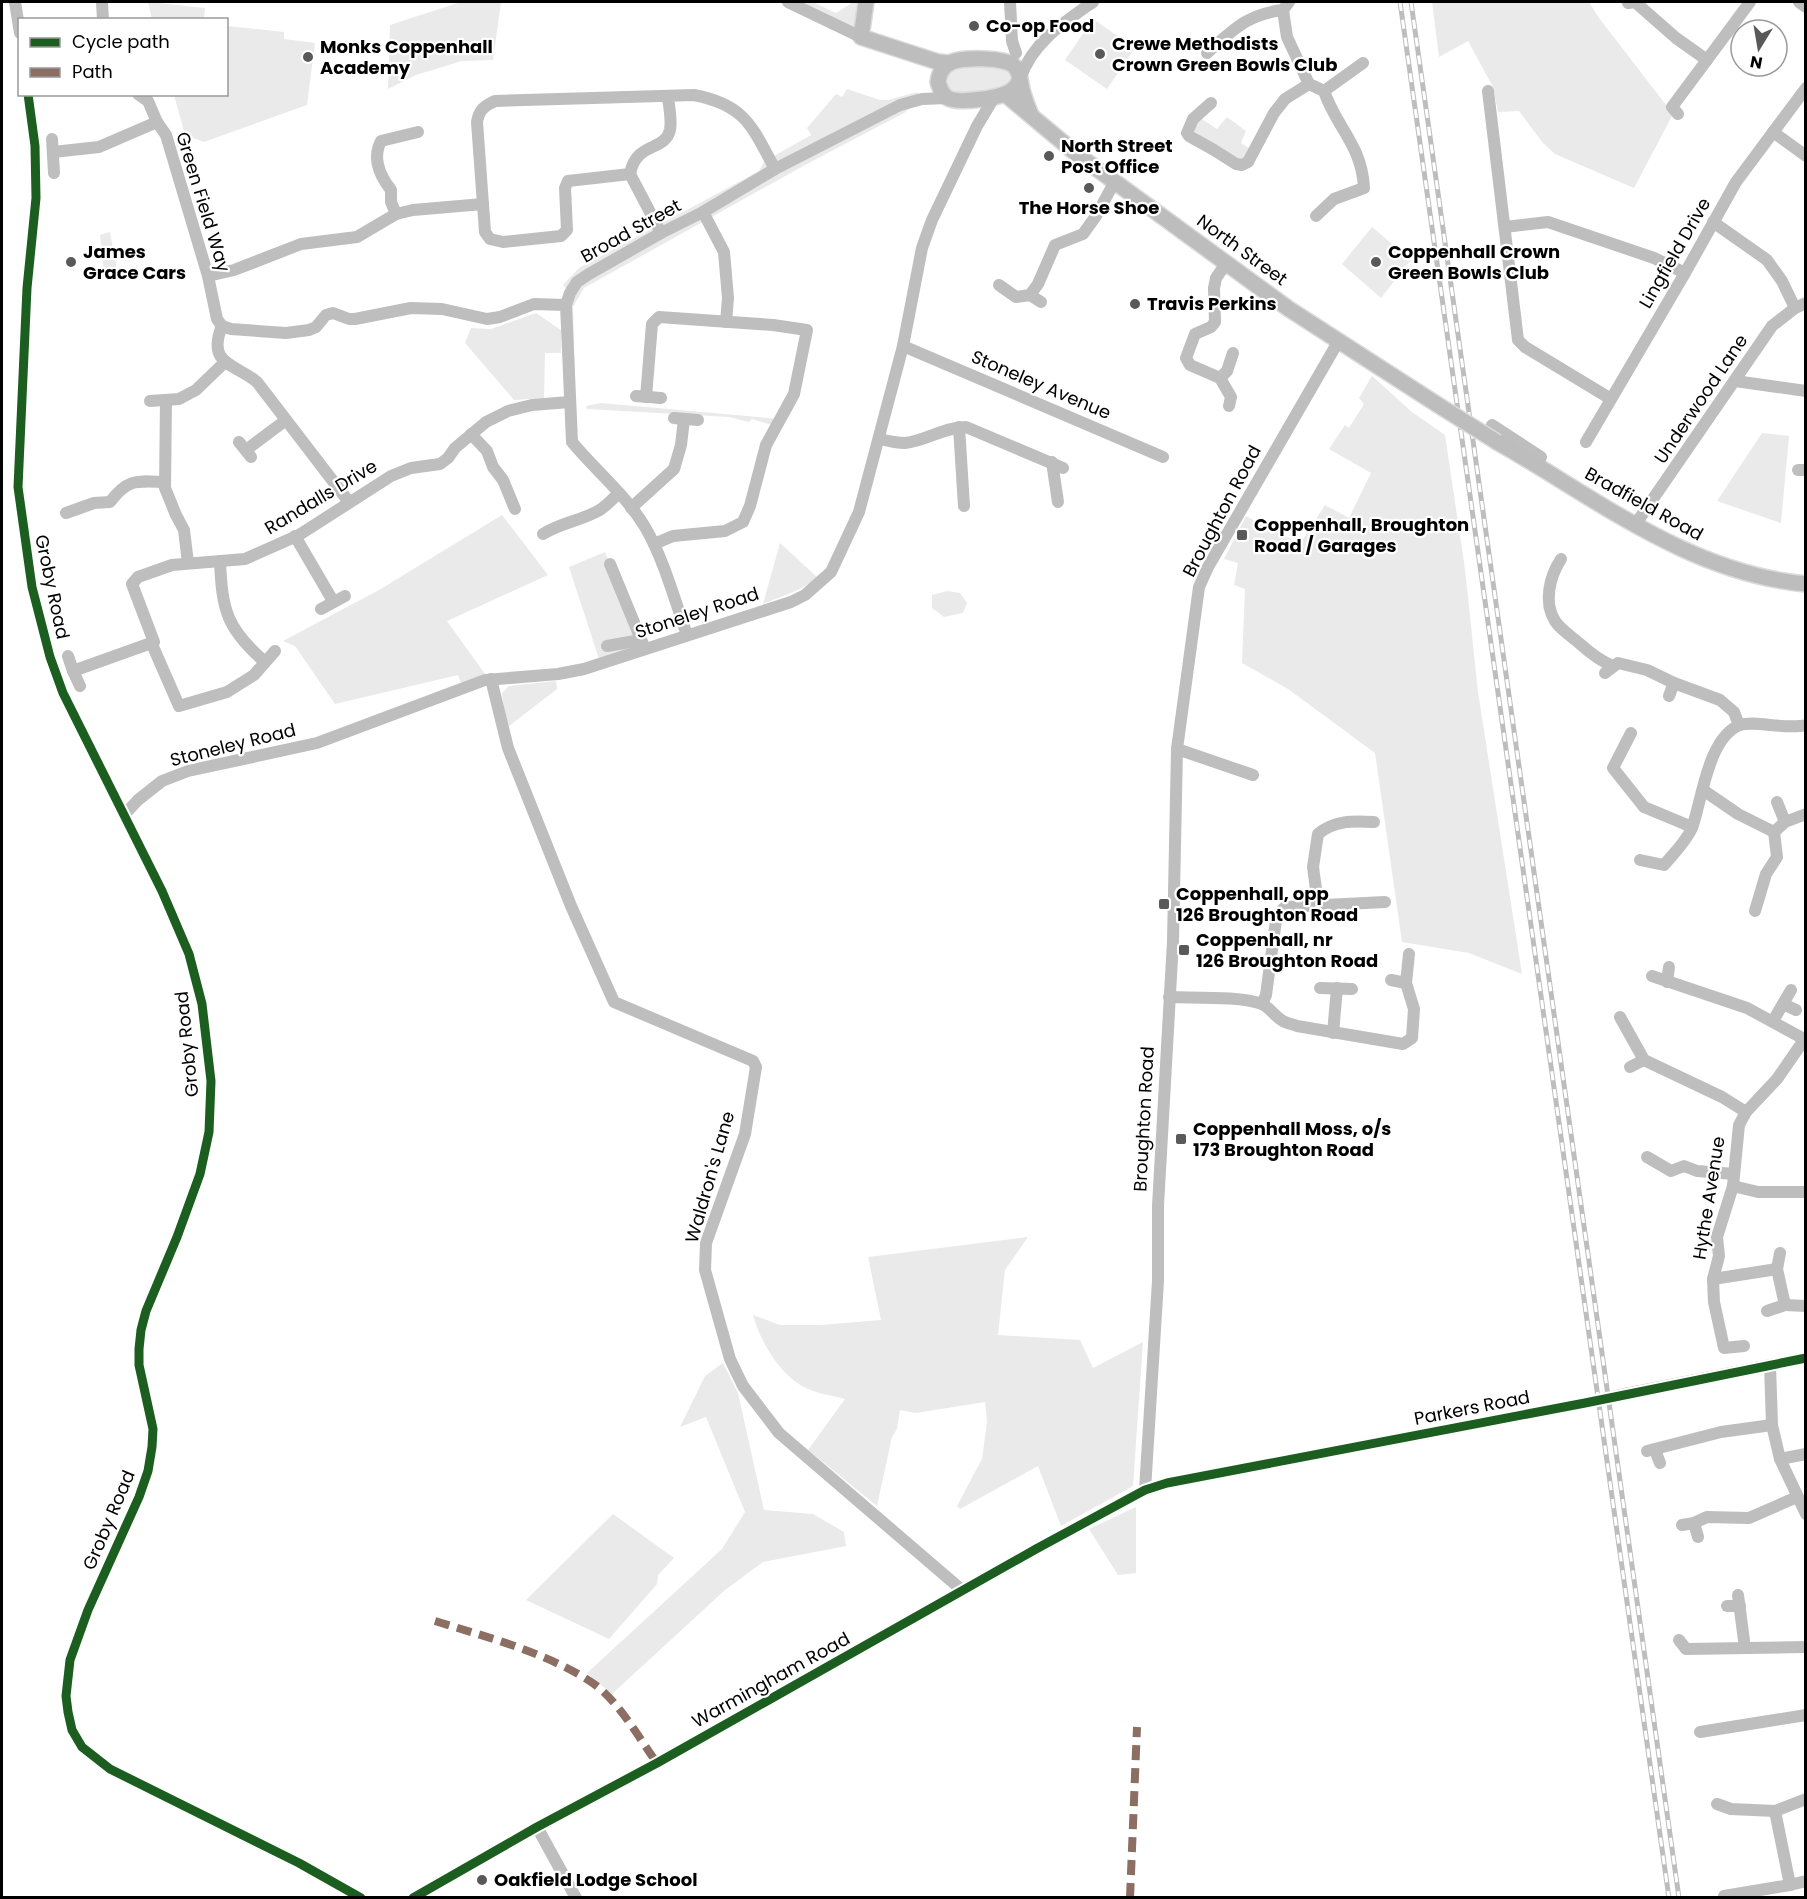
<svg xmlns="http://www.w3.org/2000/svg" width="1807" height="1899" viewBox="0 0 1807 1899" font-family="Poppins,sans-serif">
  <rect width="100%" height="100%" fill="#fff"/>
  <g fill="#eaeaea">
    <path d="M148 2 205 8 204 19H152Z"/>
    <path d="M461 2H501L493 60 462 61 416 75 388 89 390 25Z"/>
    <path d="M788 2H813L836 13 853 2H866L861 37Z"/>
    <path d="M1432 2H1589L1599 18 1673 114 1634 188 1555 154 1543 143 1519 111 1498 112 1493 87 1468 41 1439 57Z"/>
    <path d="M1093 19 1135 48 1107 89 1065 60Z"/>
    <path d="M227 26 284 32V39L315 43 307 105 204 142 185 135 174 95 226 94Z"/>
    <path d="M1011 63 1017 86 955 100 938 79 944 68Z"/>
    <path d="M847 89 880 100H888L917 92 922 99 904 113 805 165 584 288 573 307 575 383 570 293 563 285 579 268 759 171 768 155 774 156 811 135 807 128 836 94 842 97Z"/>
    <path d="M1227 117 1246 131 1241 143 1249 148 1242 165 1187 128 1202 119 1217 129Z"/>
    <path d="M1372 227 1411 260 1381 298 1342 264Z"/>
    <path d="M110 232 117 269 104 272 100 235Z"/>
    <path d="M536 313 561 330V353H545L544 398 514 400 465 343 471 328 491 329Z"/>
    <path d="M1372 376 1412 412 1445 435 1465 569 1478 692 1522 974 1469 953 1402 942 1375 753 1288 689 1242 663 1245 589 1234 585 1238 563 1224 559 1246 516 1300 544 1325 505 1349 518 1371 473 1329 449 1345 425 1349 428 1364 404 1359 398Z"/>
    <path d="M601 403 780 419 775 426 752 419 749 422 729 417 587 409 586 406Z"/>
    <path d="M1762 433 1789 436 1781 523 1717 501Z"/>
    <path d="M502 515 548 575 447 621 485 674 461 683 458 675 335 704 295 646 283 641 379 590Z"/>
    <path d="M780 543 818 578 798 590 763 604Z"/>
    <path d="M605 552 645 649 599 659 569 567Z"/>
    <path d="M947 591 960 593 967 603 963 613 944 617 932 608V595Z"/>
    <path d="M556 681 557 689 509 726 504 709 502 693 509 686Z"/>
    <path d="M1028 1237 1005 1270 998 1335 1080 1340 1093 1368 1143 1342 1133 1486 1061 1526 1038 1466 960 1509 957 1506 982 1459 987 1422 985 1402 916 1413 900 1410 897 1429 892 1437 877 1506 808 1450 845 1399C832 1395 816 1394 804 1387 780 1375 760 1341 753 1315L780 1325H821L881 1320 868 1257Z"/>
    <path d="M723 1363 738 1393 764 1510 813 1514 844 1532 846 1546 763 1562 725 1590 612 1694 587 1673 722 1549 745 1512 706 1417 680 1427 705 1376Z"/>
    <path d="M1136 1507V1573L1118 1575 1089 1529Z"/>
    <path d="M613 1514 674 1558 658 1575 657 1584 609 1639 526 1600Z"/>
  </g>
  <g fill="none" stroke-linecap="round" stroke-linejoin="round">
    <g stroke="#dbdbdb" stroke-width="18">
      <g id="major">
        <path d="M866 2 861 37 938 62 949 63"/>
        <path d="M1020 79C1018 83 1017 87 1012 90 1002 98 959 104 948 98 942 95 940 88 938 82 939 74 942 67 950 63 960 57 1006 57 1014 66 1021 73 1020 84 1023 93 1025 100 1028 108 1031 115"/>
        <path d="M1005 94 1078 155 1289 309 1438 405"/>
        <path d="M1497 442C1596 498 1688 573 1806 584"/>
      </g>
    </g>
    <g stroke="#bebebe" stroke-width="12">
      <path d="M15 2 20 33"/>
      <path d="M102 2 103 20"/>
      <path d="M788 2 861 37"/>
      <path d="M1010 2 1012 41 1016 53"/>
      <path d="M1289 2 1283 10 1287 37 1309 84 1324 91C1336 127 1362 145 1364 188L1334 199 1316 216"/>
      <path d="M1799 2 1806 7"/>
      <path d="M1628 3 1635 2 1676 38 1707 60"/>
      <path d="M1207 53C1233 30 1247 14 1283 10"/>
      <path d="M1020 79C1032 43 1063 23 1093 2"/>
      <path d="M1324 91 1363 63"/>
      <path d="M1488 91 1518 340 1525 347 1611 399"/>
      <path d="M28 94 35 146 36 198 27 288 18 487 32 587 50 657 63 693 162 891 189 954 202 1004 211 1081 209 1132 200 1174 177 1237 146 1311 141 1330 139 1349V1365L153 1429 152 1447 148 1471 139 1497 88 1610 70 1660 66 1696 68 1712 72 1730 82 1747 110 1769 299 1863 361 1898"/>
      <path d="M138 94 148 101 157 122 166 135 208 276 217 319 222 326"/>
      <path d="M668 97C669 107 672 120 670 130 665 152 636 141 630 174L568 181 565 188 567 230 561 236 503 242 490 239 485 232 477 122C479 110 484 106 495 101L694 95C746 105 752 127 775 169"/>
      <path d="M1211 103 1193 119 1187 133 1189 136 1214 150 1236 164 1242 165 1248 162 1274 113 1285 99 1309 84"/>
      <path d="M1678 114 1672 107 1750 2"/>
      <path d="M1773 132 1806 156"/>
      <path d="M52 139 54 173"/>
      <path d="M53 152 99 147 157 122"/>
      <path d="M630 174 661 233"/>
      <path d="M703 212 724 252 728 298 726 322"/>
      <path d="M396 214 391 202V190C380 176 372 158 381 141L418 132"/>
      <path d="M1713 222 1767 260 1782 281 1795 308"/>
      <path d="M1505 227 1548 222 1654 258 1685 273"/>
      <path d="M1227 262 1216 278 1214 288 1215 322 1211 327 1195 334 1186 358 1190 365 1220 378 1231 397 1229 406"/>
      <path d="M208 276 234 270 301 244 357 237 396 214 413 210 483 204"/>
      <path d="M999 285 1016 297 1030 295 1038 284 1055 245 1083 234 1096 216 1115 181"/>
      <path d="M1030 295 1041 302"/>
      <path d="M222 326 231 329 286 333 309 330 316 327 326 315 333 313 349 319H355L411 308 442 309 487 319 500 317 534 304 566 305"/>
      <path d="M222 326C206 365 236 364 257 382L349 502"/>
      <path d="M903 346 1163 457"/>
      <path d="M1220 378 1227 371 1233 353"/>
      <path d="M1735 381 1806 391"/>
      <path d="M636 396 661 398"/>
      <path d="M646 397 652 324 659 317 773 325 807 330 794 394 766 445 750 506 743 522 725 531 673 536 654 544"/>
      <path d="M166 400 165 488 176 515 184 530 188 563"/>
      <path d="M150 401 179 399 196 390 225 362"/>
      <path d="M674 418 698 420"/>
      <path d="M1492 425 1541 457 1537 465"/>
      <path d="M959 427 964 506"/>
      <path d="M471 434 487 451 493 467 503 480 515 509"/>
      <path d="M880 439C888 441 896 443 905 443 926 441 944 427 966 427L1063 468"/>
      <path d="M239 442 251 457"/>
      <path d="M1586 442 1685 273 1736 182 1806 88"/>
      <path d="M246 450 286 420"/>
      <path d="M1052 462 1058 502"/>
      <path d="M1798 470H1806"/>
      <path d="M631 508 674 469 681 445 684 419"/>
      <path d="M66 513 94 503 110 502C128 478 137 481 165 482"/>
      <path d="M1635 525 1772 326 1795 308 1806 303"/>
      <path d="M543 534C560 523 579 521 596 512 605 508 611 500 618 494"/>
      <path d="M295 536 333 601"/>
      <path d="M1561 559C1550 576 1543 602 1555 621 1560 629 1571 636 1579 643 1589 652 1600 661 1613 666"/>
      <path d="M220 561C222 611 227 629 265 662"/>
      <path d="M610 564 645 649"/>
      <path d="M321 609 345 596"/>
      <path d="M687 635C675 601 663 557 645 527 626 495 595 470 572 442L566 305 570 293 577 282 589 274 661 233 703 212 775 169 900 105 922 99 947 98"/>
      <path d="M151 642 179 706 227 692 254 675 275 651"/>
      <path d="M607 646 641 640"/>
      <path d="M68 656 73 671"/>
      <path d="M1605 673 1618 663 1647 670 1674 683 1720 700 1734 712 1739 725"/>
      <path d="M491 679 508 748 571 906 614 1002 753 1061 756 1067 745 1134 706 1243 705 1270 730 1359 743 1386 779 1433 963 1591"/>
      <path d="M80 686 73 671 154 642 132 584 138 577 172 565 245 559 299 535 391 476 411 468 440 464 448 458 455 448 486 422 508 411 532 405 569 402"/>
      <path d="M1669 696 1674 683"/>
      <path d="M1631 733 1613 768 1644 807 1692 827"/>
      <path d="M1177 749 1253 775"/>
      <path d="M1703 790 1738 814 1774 832 1777 857 1766 874 1755 911"/>
      <path d="M1777 802 1785 822"/>
      <path d="M124 815 138 800 162 781 188 771 317 743 485 680 558 674 584 669 791 602 805 595 831 572 859 512 903 346 922 248 932 220 977 126 995 96"/>
      <path d="M1774 832 1785 822 1806 814"/>
      <path d="M1640 860 1664 865C1673 854 1686 842 1692 828 1702 800 1708 737 1740 725 1755 720 1785 730 1806 725"/>
      <path d="M1318 904 1313 867 1318 834C1335 820 1353 821 1374 822"/>
      <path d="M1652 976 1747 1008 1806 1040"/>
      <path d="M1391 980 1406 983"/>
      <path d="M1667 982 1669 967"/>
      <path d="M1320 988 1352 989"/>
      <path d="M1169 997C1193 998 1242 996 1262 1004 1270 1008 1274 1015 1280 1019 1284 1023 1292 1024 1297 1026L1403 1044 1412 1038 1414 1009 1406 983 1409 954"/>
      <path d="M1262 1004 1266 995 1276 920 1279 913 1285 907 1385 902"/>
      <path d="M1783 1004 1796 1010"/>
      <path d="M1620 1017 1644 1060 1722 1097 1746 1112"/>
      <path d="M1773 1021 1791 990"/>
      <path d="M1333 1033 1337 988"/>
      <path d="M1630 1067 1644 1060"/>
      <path d="M1647 1157 1671 1171 1684 1166 1697 1171 1734 1174"/>
      <path d="M1733 1186 1758 1192H1806"/>
      <path d="M1777 1269 1780 1253"/>
      <path d="M1713 1279 1777 1269 1785 1305 1806 1306"/>
      <path d="M1767 1311 1785 1305"/>
      <path d="M1744 1346 1724 1348 1714 1302 1713 1279 1719 1256 1717 1237 1733 1186 1739 1125 1746 1112 1777 1079 1804 1040"/>
      <path d="M1770 1365 1772 1425 1780 1459 1806 1514"/>
      <path d="M1625 1394 1806 1358"/>
      <path d="M1655 1450 1660 1463"/>
      <path d="M1647 1451 1721 1432 1772 1425"/>
      <path d="M1780 1459 1806 1454"/>
      <path d="M1145 1490 1158 1281V1206L1173 941 1177 749 1199 587 1208 567 1338 342"/>
      <path d="M1694 1523 1698 1537"/>
      <path d="M1682 1525 1694 1523 1707 1517 1749 1518 1797 1497"/>
      <path d="M1738 1595 1745 1648"/>
      <path d="M1727 1606H1740"/>
      <path d="M1679 1640 1686 1649 1806 1647"/>
      <path d="M1700 1732 1806 1715"/>
      <path d="M1717 1804 1731 1809 1775 1811 1806 1799"/>
      <path d="M1775 1811 1790 1885 1806 1881"/>
      <path d="M537 1827 576 1898"/>
      <path d="M1724 1896 1790 1885"/>
      <path d="M413 1898 537 1827 657 1763 1036 1549 1145 1490 1167 1483 1585 1403"/>
    </g>
    <use href="#major" stroke="#bdbdbd" stroke-width="15"/>
    <g stroke="#bdbdbd" stroke-width="5">
      <g id="rail">
        <path d="M1400 2 1669 1898"/>
        <path d="M1411 2 1679 1898"/>
      </g>
    </g>
    <use href="#rail" stroke="#fff" stroke-width="3" stroke-dasharray="9" stroke-linecap="butt"/>
    <g stroke="#dbdbdb" stroke-width="18" stroke-linecap="butt">
      <path id="major-bridge" d="M1438 405 1497 442"/>
    </g>
    <path stroke="#bebebe" stroke-width="12" d="M1585 1403 1625 1394"/>
    <use href="#major-bridge" stroke="#bdbdbd" stroke-width="15"/>
    <g stroke="#8d6e63" stroke-width="8" stroke-dasharray="15 8" stroke-linecap="butt">
      <path d="M435 1621C486 1637 549 1653 594 1684 620 1703 638 1737 657 1763"/>
      <path d="M1130 1898 1137 1727"/>
    </g>
    <g stroke="#fff" stroke-width="13">
      <g id="cycleway">
        <path d="M28 94 35 146 36 198 27 288 18 487 32 587 50 657 63 693 162 891 189 954 202 1004 211 1081 209 1132 200 1174 177 1237 146 1311 141 1330 139 1349V1365L153 1429 152 1447 148 1471 139 1497 88 1610 70 1660 66 1696 68 1712 72 1730 82 1747 110 1769 299 1863 361 1898"/>
        <path d="M413 1898 537 1827 657 1763 1036 1549 1145 1490 1167 1483 1585 1403 1806 1358"/>
      </g>
    </g>
    <use href="#cycleway" stroke="#1b5e20" stroke-width="9"/>
  </g>
  <g fill="#595959" stroke="#fff" stroke-width="2">
    <circle cx="974" cy="26" r="6"/>
    <circle cx="1100" cy="54" r="6"/>
    <circle cx="308" cy="57" r="6"/>
    <circle cx="1049" cy="156" r="6"/>
    <circle cx="1089" cy="188" r="6"/>
    <circle cx="71" cy="262" r="6"/>
    <circle cx="1376" cy="262" r="6"/>
    <circle cx="1135" cy="304" r="6"/>
    <rect x="1236" y="529" width="12" height="12" rx="3"/>
    <rect x="1158" y="898" width="12" height="12" rx="3"/>
    <rect x="1178" y="944" width="12" height="12" rx="3"/>
    <rect x="1175" y="1133" width="12" height="12" rx="3"/>
    <circle cx="482" cy="1880" r="6"/>
  </g>
  <g text-anchor="middle" stroke-width="4.5" stroke-linejoin="round" paint-order="stroke">
    <g font-size="18" font-weight="bold" fill="#000" stroke="#fff" text-anchor="start">
      <text x="986" y="32">Co-op Food</text>
      <text x="1112" y="50">Crewe Methodists<tspan x="1112" dy="21">Crown Green Bowls Club</tspan></text>
      <text x="320" y="53">Monks Coppenhall<tspan x="320" dy="21">Academy</tspan></text>
      <text x="1061" y="152">North Street<tspan x="1061" dy="21">Post Office</tspan></text>
      <text x="1089" y="214" text-anchor="middle">The Horse Shoe</text>
      <text x="83" y="258">James<tspan x="83" dy="21">Grace Cars</tspan></text>
      <text x="1388" y="258">Coppenhall Crown<tspan x="1388" dy="21">Green Bowls Club</tspan></text>
      <text x="1147" y="310">Travis Perkins</text>
      <text x="1254" y="531">Coppenhall, Broughton<tspan x="1254" dy="21">Road / Garages</tspan></text>
      <text x="1176" y="900">Coppenhall, opp<tspan x="1176" dy="21">126 Broughton Road</tspan></text>
      <text x="1196" y="946">Coppenhall, nr<tspan x="1196" dy="21">126 Broughton Road</tspan></text>
      <text x="1193" y="1135">Coppenhall Moss, o/s<tspan x="1193" dy="21">173 Broughton Road</tspan></text>
      <text x="494" y="1886">Oakfield Lodge School</text>
    </g>
    <g font-size="18" fill="#000" stroke="#fff">
      <text transform="translate(203 202) rotate(73)" y="6">Green Field Way</text>
      <text transform="translate(631 231) rotate(-29)" y="6">Broad Street</text>
      <text transform="translate(1242 250) rotate(36)" y="6">North Street</text>
      <text transform="translate(1675 253) rotate(-60)" y="6">Lingfield Drive</text>
      <text transform="translate(1041 385) rotate(23)" y="6">Stoneley Avenue</text>
      <text transform="translate(1701 399) rotate(-56)" y="6">Underwood Lane</text>
      <text transform="translate(321 497) rotate(-31)" y="6">Randalls Drive</text>
      <text transform="translate(1644 504) rotate(29)" y="6">Bradfield Road</text>
      <text transform="translate(1222 511) rotate(-62)" y="6">Broughton Road</text>
      <text transform="translate(52 587) rotate(78)" y="6">Groby Road</text>
      <text transform="translate(697 613) rotate(-18)" y="6">Stoneley Road</text>
      <text transform="translate(233 745) rotate(-14)" y="6">Stoneley Road</text>
      <text transform="translate(187 1044) rotate(-96)" y="6">Groby Road</text>
      <text transform="translate(1144 1119) rotate(-87)" y="6">Broughton Road</text>
      <text transform="translate(710 1177) rotate(-74)" y="6">Waldron's Lane</text>
      <text transform="translate(1709 1198) rotate(-81)" y="6">Hythe Avenue</text>
      <text transform="translate(1472 1408) rotate(-11)" y="6">Parkers Road</text>
      <text transform="translate(109 1520) rotate(-67)" y="6">Groby Road</text>
      <text transform="translate(771 1680) rotate(-29)" y="6">Warmingham Road</text>
    </g>
  </g>
  <rect width="1807" height="1899" fill="none" stroke="#000000" stroke-width="6"/>
  <rect x="18" y="18" width="210" height="78" fill="#ffffff" stroke="#999999" stroke-width="1.5"/>
  <rect x="30" y="38" width="30" height="9" fill="#1b5e20" stroke="#999999" stroke-width="1.5"/>
  <text x="72" y="48" font-size="18" fill="#000000">Cycle path</text>
  <rect x="30" y="68" width="30" height="9" fill="#8d6e63" stroke="#999999" stroke-width="1.5"/>
  <text x="72" y="78" font-size="18" fill="#000000">Path</text>
  <g transform="translate(1759 48) rotate(191)"><circle r="28" fill="#ffffff" stroke="#999999" stroke-width="1.5"/>
  <path d="M0-4.5L10 22L0 15L-10 22Z" fill="#595959"/>
  <text y="-9" font-size="16" font-weight="bold" text-anchor="middle" fill="#000000">N</text>
  </g>
</svg>
